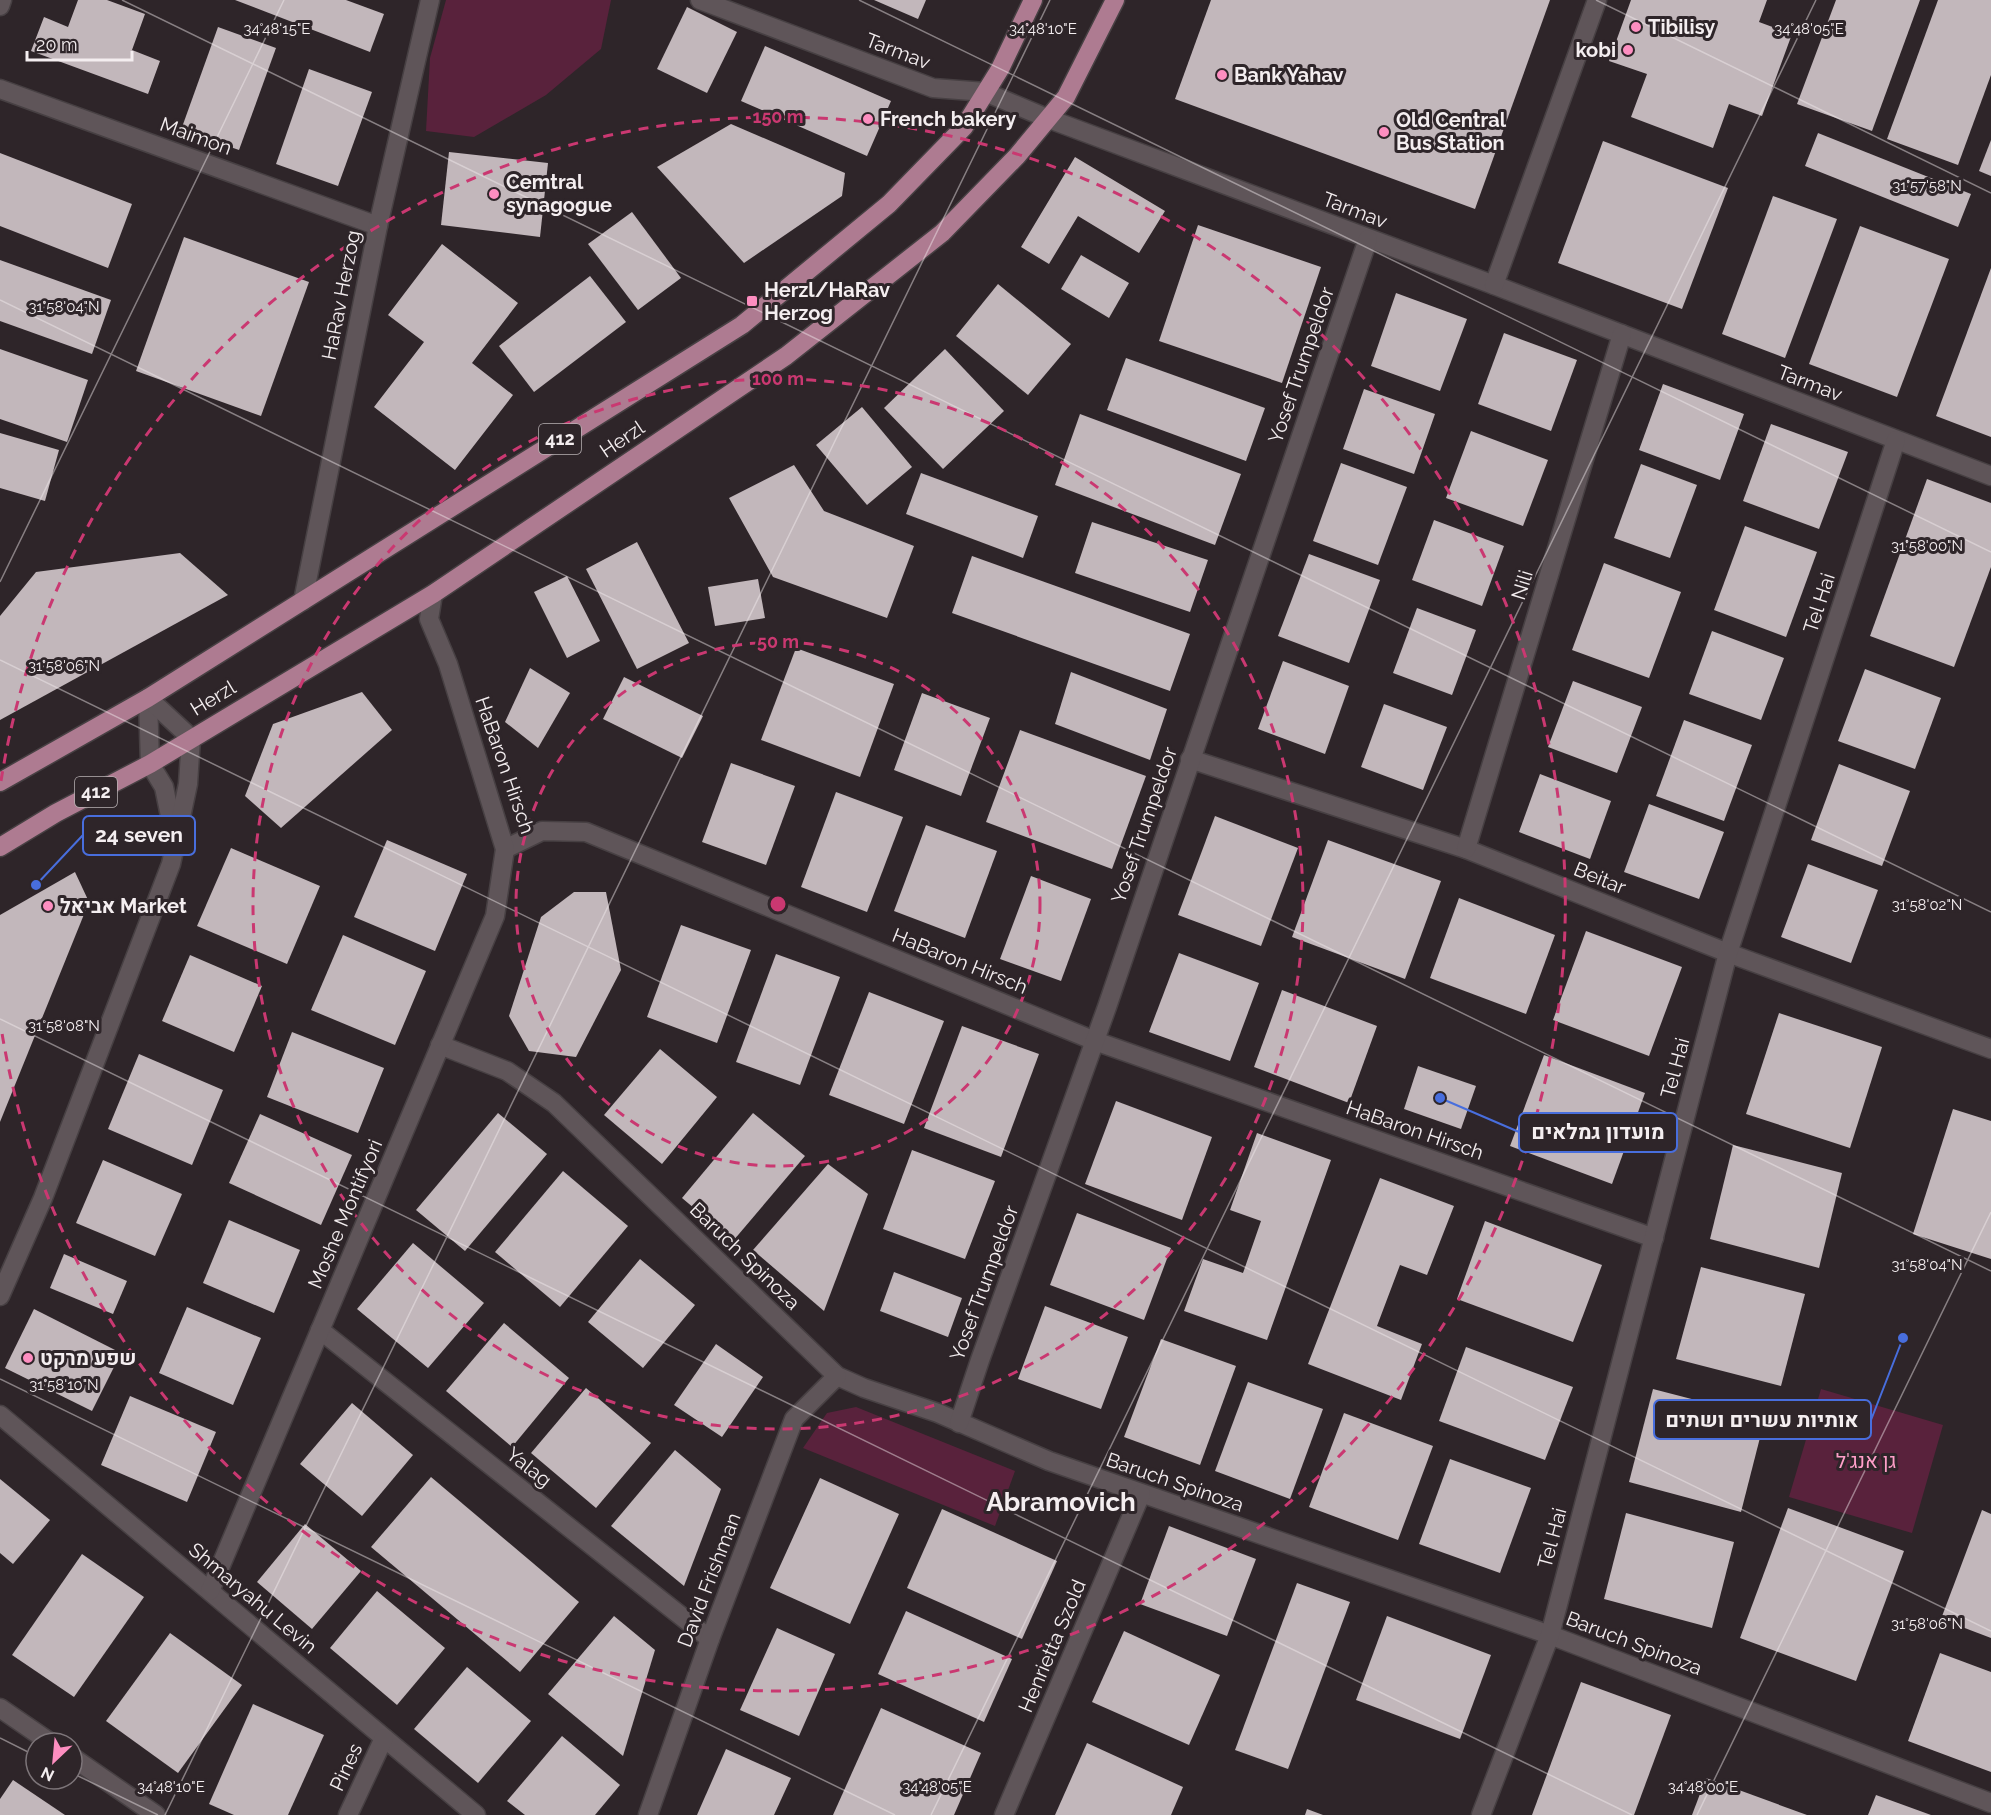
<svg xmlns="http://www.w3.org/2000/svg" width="1991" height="1815" viewBox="0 0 1991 1815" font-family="Raleway,Heebo,sans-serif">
  <rect width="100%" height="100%" fill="#2e2529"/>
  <g fill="#59223c">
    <path d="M446 0H611L601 49 546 95 474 137 426 131 430 58Z"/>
    <path d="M1821 1389 1943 1425 1912 1533 1789 1497Z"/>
    <path d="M856 1407 1015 1471 995 1526 803 1448 827 1413Z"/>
  </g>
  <g fill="#c2b7bb">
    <path d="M78 0H107L145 14 132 50 160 61 148 94 31 51 44 17 68 27Z"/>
    <path d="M235 0H346L384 14 370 52Z"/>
    <path d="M874 0H926L918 19Z"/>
    <path d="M1211 0H1550L1475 209 1175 99Z"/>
    <path d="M1631 0H1767L1759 22 1792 34 1762 116 1729 104 1713 148 1631 117 1647 74 1609 61Z"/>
    <path d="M1836 0H1920L1872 131 1797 104Z"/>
    <path d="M1938 0H1991V75L1958 165 1887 139Z"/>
    <path d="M687 7 737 32 707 93 657 69Z"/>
    <path d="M218 27 276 48 239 150 181 130Z"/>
    <path d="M765 46 891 101 867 156 741 101Z"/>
    <path d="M309 69 372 92 338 186 276 164Z"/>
    <path d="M731 124 845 173 842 196 744 263 657 167Z"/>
    <path d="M1818 133 1971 194 1958 227 1805 166Z"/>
    <path d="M1991 140V176L1979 171Z"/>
    <path d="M1603 141 1728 188 1682 309 1558 263Z"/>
    <path d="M449 152 548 163 540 237 441 225Z"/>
    <path d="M0 153 132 204 108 268 0 226Z"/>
    <path d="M1075 157 1165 211 1139 253 1078 216 1049 264 1021 247Z"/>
    <path d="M1773 196 1837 219 1785 358 1722 334Z"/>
    <path d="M632 212 681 278 638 310 588 244Z"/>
    <path d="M1198 225 1321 267 1282 383 1159 341Z"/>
    <path d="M1860 226 1949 259 1897 397 1809 364Z"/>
    <path d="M184 237 309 282 261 416 136 371Z"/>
    <path d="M442 244 518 303 472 363 513 395 455 470 374 407 424 342 388 315Z"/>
    <path d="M1081 255 1129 283 1109 318 1061 289Z"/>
    <path d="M0 260 111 300 92 354 0 321Z"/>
    <path d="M1991 268V437L1936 416Z"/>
    <path d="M590 276 626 322 534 392 499 346Z"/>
    <path d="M998 284 1071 344 1028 395 956 336Z"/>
    <path d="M1396 293 1467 319 1440 391 1371 366Z"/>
    <path d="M1504 333 1577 360 1551 431 1478 404Z"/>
    <path d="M0 349 88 380 67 442 0 419Z"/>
    <path d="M945 349 1004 411 943 469 884 408Z"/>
    <path d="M1126 358 1265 408 1246 461 1107 410Z"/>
    <path d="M1663 384 1744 414 1720 480 1639 450Z"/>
    <path d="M1364 389 1435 414 1414 474 1343 449Z"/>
    <path d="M862 407 912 467 867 505 816 445Z"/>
    <path d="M1080 414 1241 474 1215 545 1055 485Z"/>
    <path d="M1771 424 1848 452 1819 529 1743 501Z"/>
    <path d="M1471 431 1548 460 1523 526 1446 498Z"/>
    <path d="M0 433 59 450 45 501 0 488Z"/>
    <path d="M1341 463 1407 487 1378 565 1313 541Z"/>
    <path d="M1641 464 1697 485 1670 558 1614 538Z"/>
    <path d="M794 465 824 511 914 546 887 618 773 577 729 498Z"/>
    <path d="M921 473 1038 516 1023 558 906 514Z"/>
    <path d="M1927 479 1991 503V567L1954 667 1870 636Z"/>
    <path d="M1434 520 1504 546 1482 606 1412 580Z"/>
    <path d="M1092 522 1208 560 1190 612 1075 573Z"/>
    <path d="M1745 526 1817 552 1786 637 1714 610Z"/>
    <path d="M637 542 689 643 637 669 586 569Z"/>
    <path d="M180 553 228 595 0 720V616L36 572Z"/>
    <path d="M1309 554 1380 580 1349 663 1278 636Z"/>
    <path d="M972 556 1190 634 1170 691 952 613Z"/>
    <path d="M1604 563 1681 592 1649 678 1572 650Z"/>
    <path d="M567 576 600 641 567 658 534 592Z"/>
    <path d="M758 579 765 618 715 626 708 587Z"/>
    <path d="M1417 608 1476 630 1452 695 1393 673Z"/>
    <path d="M1712 631 1784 658 1761 720 1689 694Z"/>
    <path d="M796 648 894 684 860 777 761 740Z"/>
    <path d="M1283 661 1349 686 1325 754 1258 729Z"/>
    <path d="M530 668 570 693 538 748 505 722Z"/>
    <path d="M1865 669 1941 698 1915 769 1838 741Z"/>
    <path d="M1071 672 1167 709 1150 760 1055 724Z"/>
    <path d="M624 677 703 716 682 758 603 719Z"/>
    <path d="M1573 681 1642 707 1617 773 1548 747Z"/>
    <path d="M362 692 392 730 281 828 245 796 273 724Z"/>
    <path d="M922 693 990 718 961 796 894 770Z"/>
    <path d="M1384 704 1447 727 1423 790 1361 767Z"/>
    <path d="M1684 720 1752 745 1724 821 1656 796Z"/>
    <path d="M1020 730 1146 776 1112 869 986 822Z"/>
    <path d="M731 763 795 786 766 865 702 842Z"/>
    <path d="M1839 764 1910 791 1882 866 1811 840Z"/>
    <path d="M1540 774 1611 801 1590 859 1519 832Z"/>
    <path d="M836 792 903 817 867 912 801 887Z"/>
    <path d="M1649 804 1724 832 1699 899 1624 872Z"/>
    <path d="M1215 816 1298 848 1261 946 1178 915Z"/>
    <path d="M926 825 997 851 965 938 894 911Z"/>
    <path d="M387 840 467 874 435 951 354 917Z"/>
    <path d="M1328 840 1441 881 1405 979 1292 937Z"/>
    <path d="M231 848 320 886 287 964 197 926Z"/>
    <path d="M1808 864 1878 890 1851 963 1781 937Z"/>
    <path d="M75 872 89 902 0 1122V915Z"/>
    <path d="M1031 876 1091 899 1061 981 1000 959Z"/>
    <path d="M574 892H606L621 970 576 1057 529 1051 509 1016 541 917Z"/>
    <path d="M1459 898 1555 935 1526 1014 1430 978Z"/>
    <path d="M681 925 751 950 717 1043 647 1017Z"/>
    <path d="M1586 931 1682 967 1649 1056 1553 1020Z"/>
    <path d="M343 935 426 971 395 1045 311 1010Z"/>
    <path d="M1179 953 1259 983 1230 1061 1149 1032Z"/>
    <path d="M776 954 840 977 800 1085 736 1062Z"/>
    <path d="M190 955 262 986 234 1052 162 1021Z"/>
    <path d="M1282 990 1377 1026 1349 1103 1254 1067Z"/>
    <path d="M869 992 944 1021 904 1124 829 1095Z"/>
    <path d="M1779 1013 1882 1047 1850 1148 1746 1114Z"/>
    <path d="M962 1026 1039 1054 1001 1157 924 1128Z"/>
    <path d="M292 1032 384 1068 358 1133 267 1097Z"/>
    <path d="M660 1049 717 1097 662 1164 604 1115Z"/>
    <path d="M139 1054 223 1090 192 1165 108 1129Z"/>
    <path d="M1544 1055 1645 1093 1612 1184 1510 1146Z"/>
    <path d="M1418 1066 1476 1086 1461 1129 1404 1109Z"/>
    <path d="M1116 1101 1212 1137 1182 1220 1085 1184Z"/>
    <path d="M1953 1109 1991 1121V1259L1913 1234Z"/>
    <path d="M498 1113 547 1154 465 1251 416 1210Z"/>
    <path d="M753 1113 805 1156 733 1241 682 1198Z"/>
    <path d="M260 1114 352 1155 321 1225 229 1183Z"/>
    <path d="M1257 1133 1331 1160 1267 1340 1184 1311 1203 1259 1243 1273 1261 1221 1230 1210Z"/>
    <path d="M1733 1145 1842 1173 1819 1268 1710 1239Z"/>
    <path d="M912 1150 995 1181 965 1259 883 1229Z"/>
    <path d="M103 1160 182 1194 155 1256 76 1223Z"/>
    <path d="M828 1164 868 1194 824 1311 753 1250Z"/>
    <path d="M563 1171 628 1226 560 1307 495 1252Z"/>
    <path d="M1380 1178 1454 1206 1427 1275 1400 1265 1377 1326 1422 1344 1401 1400 1308 1364Z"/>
    <path d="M1077 1213 1171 1248 1144 1320 1050 1285Z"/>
    <path d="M229 1220 300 1250 274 1313 203 1283Z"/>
    <path d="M1485 1221 1602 1265 1573 1342 1457 1299Z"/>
    <path d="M413 1243 484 1303 428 1368 357 1309Z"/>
    <path d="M64 1254 127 1281 113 1314 50 1288Z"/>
    <path d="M640 1259 695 1305 643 1368 588 1322Z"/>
    <path d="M1701 1267 1805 1294 1781 1386 1676 1359Z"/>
    <path d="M894 1272 962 1298 948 1337 880 1311Z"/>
    <path d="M1045 1306 1128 1337 1101 1409 1018 1379Z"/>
    <path d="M187 1307 261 1338 233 1405 159 1373Z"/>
    <path d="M34 1309 121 1353 92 1411 5 1368Z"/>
    <path d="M504 1323 569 1378 512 1447 446 1391Z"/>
    <path d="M1161 1339 1236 1366 1200 1465 1124 1437Z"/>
    <path d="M716 1344 763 1377 722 1437 674 1405Z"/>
    <path d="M1466 1347 1573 1387 1545 1460 1439 1421Z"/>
    <path d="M1248 1382 1323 1409 1290 1499 1215 1471Z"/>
    <path d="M586 1388 651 1443 596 1508 531 1453Z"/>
    <path d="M1653 1389 1765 1418 1741 1512 1629 1482Z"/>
    <path d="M130 1396 216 1432 187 1502 101 1465Z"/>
    <path d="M352 1403 413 1455 362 1516 300 1464Z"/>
    <path d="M1344 1413 1433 1446 1398 1540 1309 1507Z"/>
    <path d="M675 1450 721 1489 684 1586 611 1526Z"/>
    <path d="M1450 1459 1531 1488 1500 1573 1419 1544Z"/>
    <path d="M431 1477 579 1602 520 1672 371 1547Z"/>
    <path d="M820 1478 899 1514 850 1624 770 1588Z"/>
    <path d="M0 1479 50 1520 13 1564 0 1553Z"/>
    <path d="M1788 1508 1904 1551 1856 1681 1740 1638Z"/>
    <path d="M942 1509 1057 1561 1022 1639 907 1588Z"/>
    <path d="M1982 1510 1991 1514V1638L1941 1619Z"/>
    <path d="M1626 1513 1734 1542 1712 1628 1604 1599Z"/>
    <path d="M305 1524 361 1571 312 1629 257 1582Z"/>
    <path d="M1169 1526 1256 1559 1227 1636 1140 1604Z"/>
    <path d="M82 1554 144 1597 74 1697 12 1655Z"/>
    <path d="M1297 1583 1350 1602 1288 1769 1235 1750Z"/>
    <path d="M377 1591 445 1648 397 1705 330 1648Z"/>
    <path d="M906 1611 1012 1659 984 1722 878 1674Z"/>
    <path d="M614 1616 655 1650 623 1756 548 1694Z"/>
    <path d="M1387 1616 1491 1655 1460 1739 1356 1700Z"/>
    <path d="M777 1628 835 1654 799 1736 740 1710Z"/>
    <path d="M1124 1631 1220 1675 1189 1745 1092 1702Z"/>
    <path d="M170 1633 242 1685 178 1773 106 1721Z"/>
    <path d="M1940 1653 1991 1672V1772L1908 1741Z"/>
    <path d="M467 1667 531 1721 478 1783 414 1729Z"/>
    <path d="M1581 1682 1671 1715 1634 1815H1532Z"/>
    <path d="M253 1704 324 1735 288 1815H234L209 1804Z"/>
    <path d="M881 1708 981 1753 954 1815H833Z"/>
    <path d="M562 1736 620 1785 595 1815H525L507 1801Z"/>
    <path d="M1087 1743 1183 1787 1171 1815H1055Z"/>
    <path d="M726 1749 791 1778 774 1815H697Z"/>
    <path d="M1706 1778 1807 1815H1692Z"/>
    <path d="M13 1780 65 1815H0V1799Z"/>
    <path d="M1876 1795 1931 1815H1868Z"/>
    <path d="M1307 1809 1323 1815H1305Z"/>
  </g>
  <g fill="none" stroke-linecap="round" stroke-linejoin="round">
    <g stroke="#474043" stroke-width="21">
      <g id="minor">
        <path d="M700 0 933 88 985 92 1049 119 1494 285 1991 476"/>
        <path d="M0 6 2 0"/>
        <path d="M0 89 378 226"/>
        <path d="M1494 285 1597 0"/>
        <path d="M303 601 378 226 430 0"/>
        <path d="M148 698 150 764 164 787 174 835"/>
        <path d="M1190 759 1466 849 1728 953 1991 1049"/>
        <path d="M505 849 542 831 586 832 1095 1041 1654 1238"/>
        <path d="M1466 849 1622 334"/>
        <path d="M440 1045 507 1071 554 1103 837 1376 864 1388 938 1413 1049 1461 1550 1635 1991 1803"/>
        <path d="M0 1296 43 1198 171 864 188 784 191 738 148 698"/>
        <path d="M320 1330 710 1639"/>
        <path d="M0 1415 476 1815"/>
        <path d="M959 1423 980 1360 1107 1007 1368 239"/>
        <path d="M210 1591 495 916 505 849 448 664 429 619 433 594"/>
        <path d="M0 1708 51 1743"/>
        <path d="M72 1757 156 1815"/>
        <path d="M348 1815 384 1738"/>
        <path d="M648 1815 710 1639 794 1419 837 1376"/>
        <path d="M1004 1815 1141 1494"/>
        <path d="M1481 1815 1550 1635 1728 953 1896 440"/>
      </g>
    </g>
    <g stroke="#474043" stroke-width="21">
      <g id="major">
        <path d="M0 782 148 698 742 325 889 204 964 127 1000 69 1033 0"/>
        <path d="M0 847 56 813 150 764 433 594 786 356 942 233 1017 156 1066 97 1115 0"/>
      </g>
    </g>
    <use href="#minor" stroke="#5f5559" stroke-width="18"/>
    <use href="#major" stroke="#ae7b91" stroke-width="18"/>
  </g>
  <path fill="none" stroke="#f4eef0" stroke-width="1.5" stroke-opacity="0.45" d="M122 0 1991 912M859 0 1991 552M1596 0 1991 193M0 300 1991 1271M0 582 284 0M0 660 1991 1631M0 1019 1632 1815M0 1379 895 1815M0 1738 36 1756M72 1773 158 1815M165 1815 1050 0M931 1815 1816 0M1697 1815 1991 1212"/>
  <g fill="none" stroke="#ca3871" stroke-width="3" stroke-dasharray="10 8">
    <circle cx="778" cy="904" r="262"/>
    <circle cx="778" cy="904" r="525"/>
    <path d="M1 781A787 787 0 1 1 1 1027"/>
  </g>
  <g fill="#fd8ec0" stroke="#2e2529" stroke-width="2">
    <circle cx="1636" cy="27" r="6"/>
    <circle cx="1628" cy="50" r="6"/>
    <circle cx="1222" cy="75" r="6"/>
    <circle cx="868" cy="119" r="6"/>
    <circle cx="1384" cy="132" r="6"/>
    <circle cx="494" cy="194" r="6"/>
    <rect x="746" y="295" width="12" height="12" rx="3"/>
    <circle cx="48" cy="906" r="6"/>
    <circle cx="28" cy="1358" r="6"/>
  </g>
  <g text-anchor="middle" stroke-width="6" stroke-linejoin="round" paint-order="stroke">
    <g fill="#2e2529" stroke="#b9b2b4" stroke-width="1.5">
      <rect x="539" y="424" width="42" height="30" rx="4.5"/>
      <rect x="75" y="777" width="42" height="30" rx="4.5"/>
    </g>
    <g font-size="18" font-weight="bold" fill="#f4eef0">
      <text x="560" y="445">412</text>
      <text x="96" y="798">412</text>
    </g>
    <g font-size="20" font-weight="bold" fill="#f4eef0" stroke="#2e2529" text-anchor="start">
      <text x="1648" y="34">Tibilisy</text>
      <text x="1616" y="57" text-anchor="end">kobi</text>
      <text x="1234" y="82">Bank Yahav</text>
      <text x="880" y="126">French bakery</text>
      <text x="1396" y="127">Old Central<tspan x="1396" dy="23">Bus Station</tspan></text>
      <text x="506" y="189">Cemtral<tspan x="506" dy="23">synagogue</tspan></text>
      <text x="764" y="297">Herzl/HaRav<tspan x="764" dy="23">Herzog</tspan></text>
      <text x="60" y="913">אביאל Market</text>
      <text x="40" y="1365">שפע מרקט</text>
    </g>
    <g font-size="20" fill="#f4eef0" stroke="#2e2529">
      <text transform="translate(898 51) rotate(21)" y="7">Tarmav</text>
      <text transform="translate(196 136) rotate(20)" y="7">Maimon</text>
      <text transform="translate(1355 210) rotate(21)" y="7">Tarmav</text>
      <text transform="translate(341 295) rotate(-79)" y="7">HaRav Herzog</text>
      <text transform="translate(1301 365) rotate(-71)" y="7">Yosef Trumpeldor</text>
      <text transform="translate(1810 383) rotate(21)" y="7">Tarmav</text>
      <text transform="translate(622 439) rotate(-34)" y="7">Herzl</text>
      <text transform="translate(1522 585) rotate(-73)" y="7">Nili</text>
      <text transform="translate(1819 603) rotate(-72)" y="7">Tel Hai</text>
      <text transform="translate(213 698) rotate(-31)" y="7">Herzl</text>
      <text transform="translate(505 765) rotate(71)" y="7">HaBaron Hirsch</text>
      <text transform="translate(1144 825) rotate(-71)" y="7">Yosef Trumpeldor</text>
      <text transform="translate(1600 878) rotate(22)" y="7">Beitar</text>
      <text transform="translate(960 961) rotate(22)" y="7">HaBaron Hirsch</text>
      <text transform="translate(1675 1068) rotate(-75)" y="7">Tel Hai</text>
      <text transform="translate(1415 1130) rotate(19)" y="7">HaBaron Hirsch</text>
      <text transform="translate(345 1214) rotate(-67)" y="7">Moshe Montifyori</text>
      <text transform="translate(745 1256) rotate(44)" y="7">Baruch Spinoza</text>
      <text transform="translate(984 1283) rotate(-70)" y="7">Yosef Trumpeldor</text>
      <text transform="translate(529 1467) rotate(38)" y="7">Yalag</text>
      <text transform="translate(1175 1482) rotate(19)" y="7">Baruch Spinoza</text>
      <text transform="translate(1552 1538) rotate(-75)" y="7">Tel Hai</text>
      <text transform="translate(709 1580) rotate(-69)" y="7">David Frishman</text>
      <text transform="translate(253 1598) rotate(40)" y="7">Shmaryahu Levin</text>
      <text transform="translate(1634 1643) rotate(21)" y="7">Baruch Spinoza</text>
      <text transform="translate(1052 1646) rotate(-67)" y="7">Henrietta Szold</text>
      <text transform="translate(346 1767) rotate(-65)" y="7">Pines</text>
    </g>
    <g font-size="20" fill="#ff9fc9" stroke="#2e2529">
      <text x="1866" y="1468">גן אנג'ל</text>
    </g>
    <g font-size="26" font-weight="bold" fill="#f4eef0" stroke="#2e2529">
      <text x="1061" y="1511">Abramovich</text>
    </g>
  </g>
  <g font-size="15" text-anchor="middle" fill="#f4eef0" stroke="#2e2529" stroke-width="6" stroke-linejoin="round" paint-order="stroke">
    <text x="277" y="34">34°48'15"E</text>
    <text x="1043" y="34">34°48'10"E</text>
    <text x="1809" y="34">34°48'05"E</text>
    <text x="1927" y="191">31°57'58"N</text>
    <text x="64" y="312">31°58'04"N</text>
    <text x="1927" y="551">31°58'00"N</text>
    <text x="64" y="671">31°58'06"N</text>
    <text x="1927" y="910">31°58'02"N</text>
    <text x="64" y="1031">31°58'08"N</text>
    <text x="1927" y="1270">31°58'04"N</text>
    <text x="64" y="1390">31°58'10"N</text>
    <text x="1927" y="1629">31°58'06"N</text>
    <text x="171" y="1792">34°48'10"E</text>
    <text x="937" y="1792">34°48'05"E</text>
    <text x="1703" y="1792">34°48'00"E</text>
  </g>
  <circle cx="778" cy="904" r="9" fill="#ca3871" stroke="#2e2529" stroke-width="3"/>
  <g font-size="18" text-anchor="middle" font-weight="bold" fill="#ca3871" stroke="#2e2529" stroke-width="6" stroke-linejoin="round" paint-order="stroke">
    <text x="778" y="123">150 m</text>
    <text x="778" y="385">100 m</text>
    <text x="778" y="648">50 m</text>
  </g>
  <path fill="none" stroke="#486edd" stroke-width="2" d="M36 885L83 835M1440 1098L1519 1132M1903 1338L1871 1420"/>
  <g fill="#486edd" stroke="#2e2529" stroke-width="2">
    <circle cx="36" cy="885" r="6"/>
    <circle cx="1440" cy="1098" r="6"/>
    <circle cx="1903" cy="1338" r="6"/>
  </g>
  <g fill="#2e2529" stroke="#486edd" stroke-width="2">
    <rect x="83" y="816" width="112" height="39" rx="6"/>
    <rect x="1519" y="1113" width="158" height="39" rx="6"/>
    <rect x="1654" y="1400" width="217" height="39" rx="6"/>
  </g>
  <g font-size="21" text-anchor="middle" font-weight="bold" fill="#f4eef0">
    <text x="139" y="842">24 seven</text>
    <text x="1598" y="1139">מועדון גמלאים</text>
    <text x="1762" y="1427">אותיות עשרים ושתים</text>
  </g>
  <g transform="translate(54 1761) rotate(206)"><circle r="28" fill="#2e2529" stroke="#7d7579" stroke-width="1.5"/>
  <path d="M0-4.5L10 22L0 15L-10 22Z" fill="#fd8ec0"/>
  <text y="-9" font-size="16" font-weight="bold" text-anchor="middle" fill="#f4eef0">N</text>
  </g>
  <path d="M27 51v9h105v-9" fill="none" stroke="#f4eef0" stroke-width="3"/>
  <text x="36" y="51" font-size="18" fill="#f4eef0" stroke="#2e2529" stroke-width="4.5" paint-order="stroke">20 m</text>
</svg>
